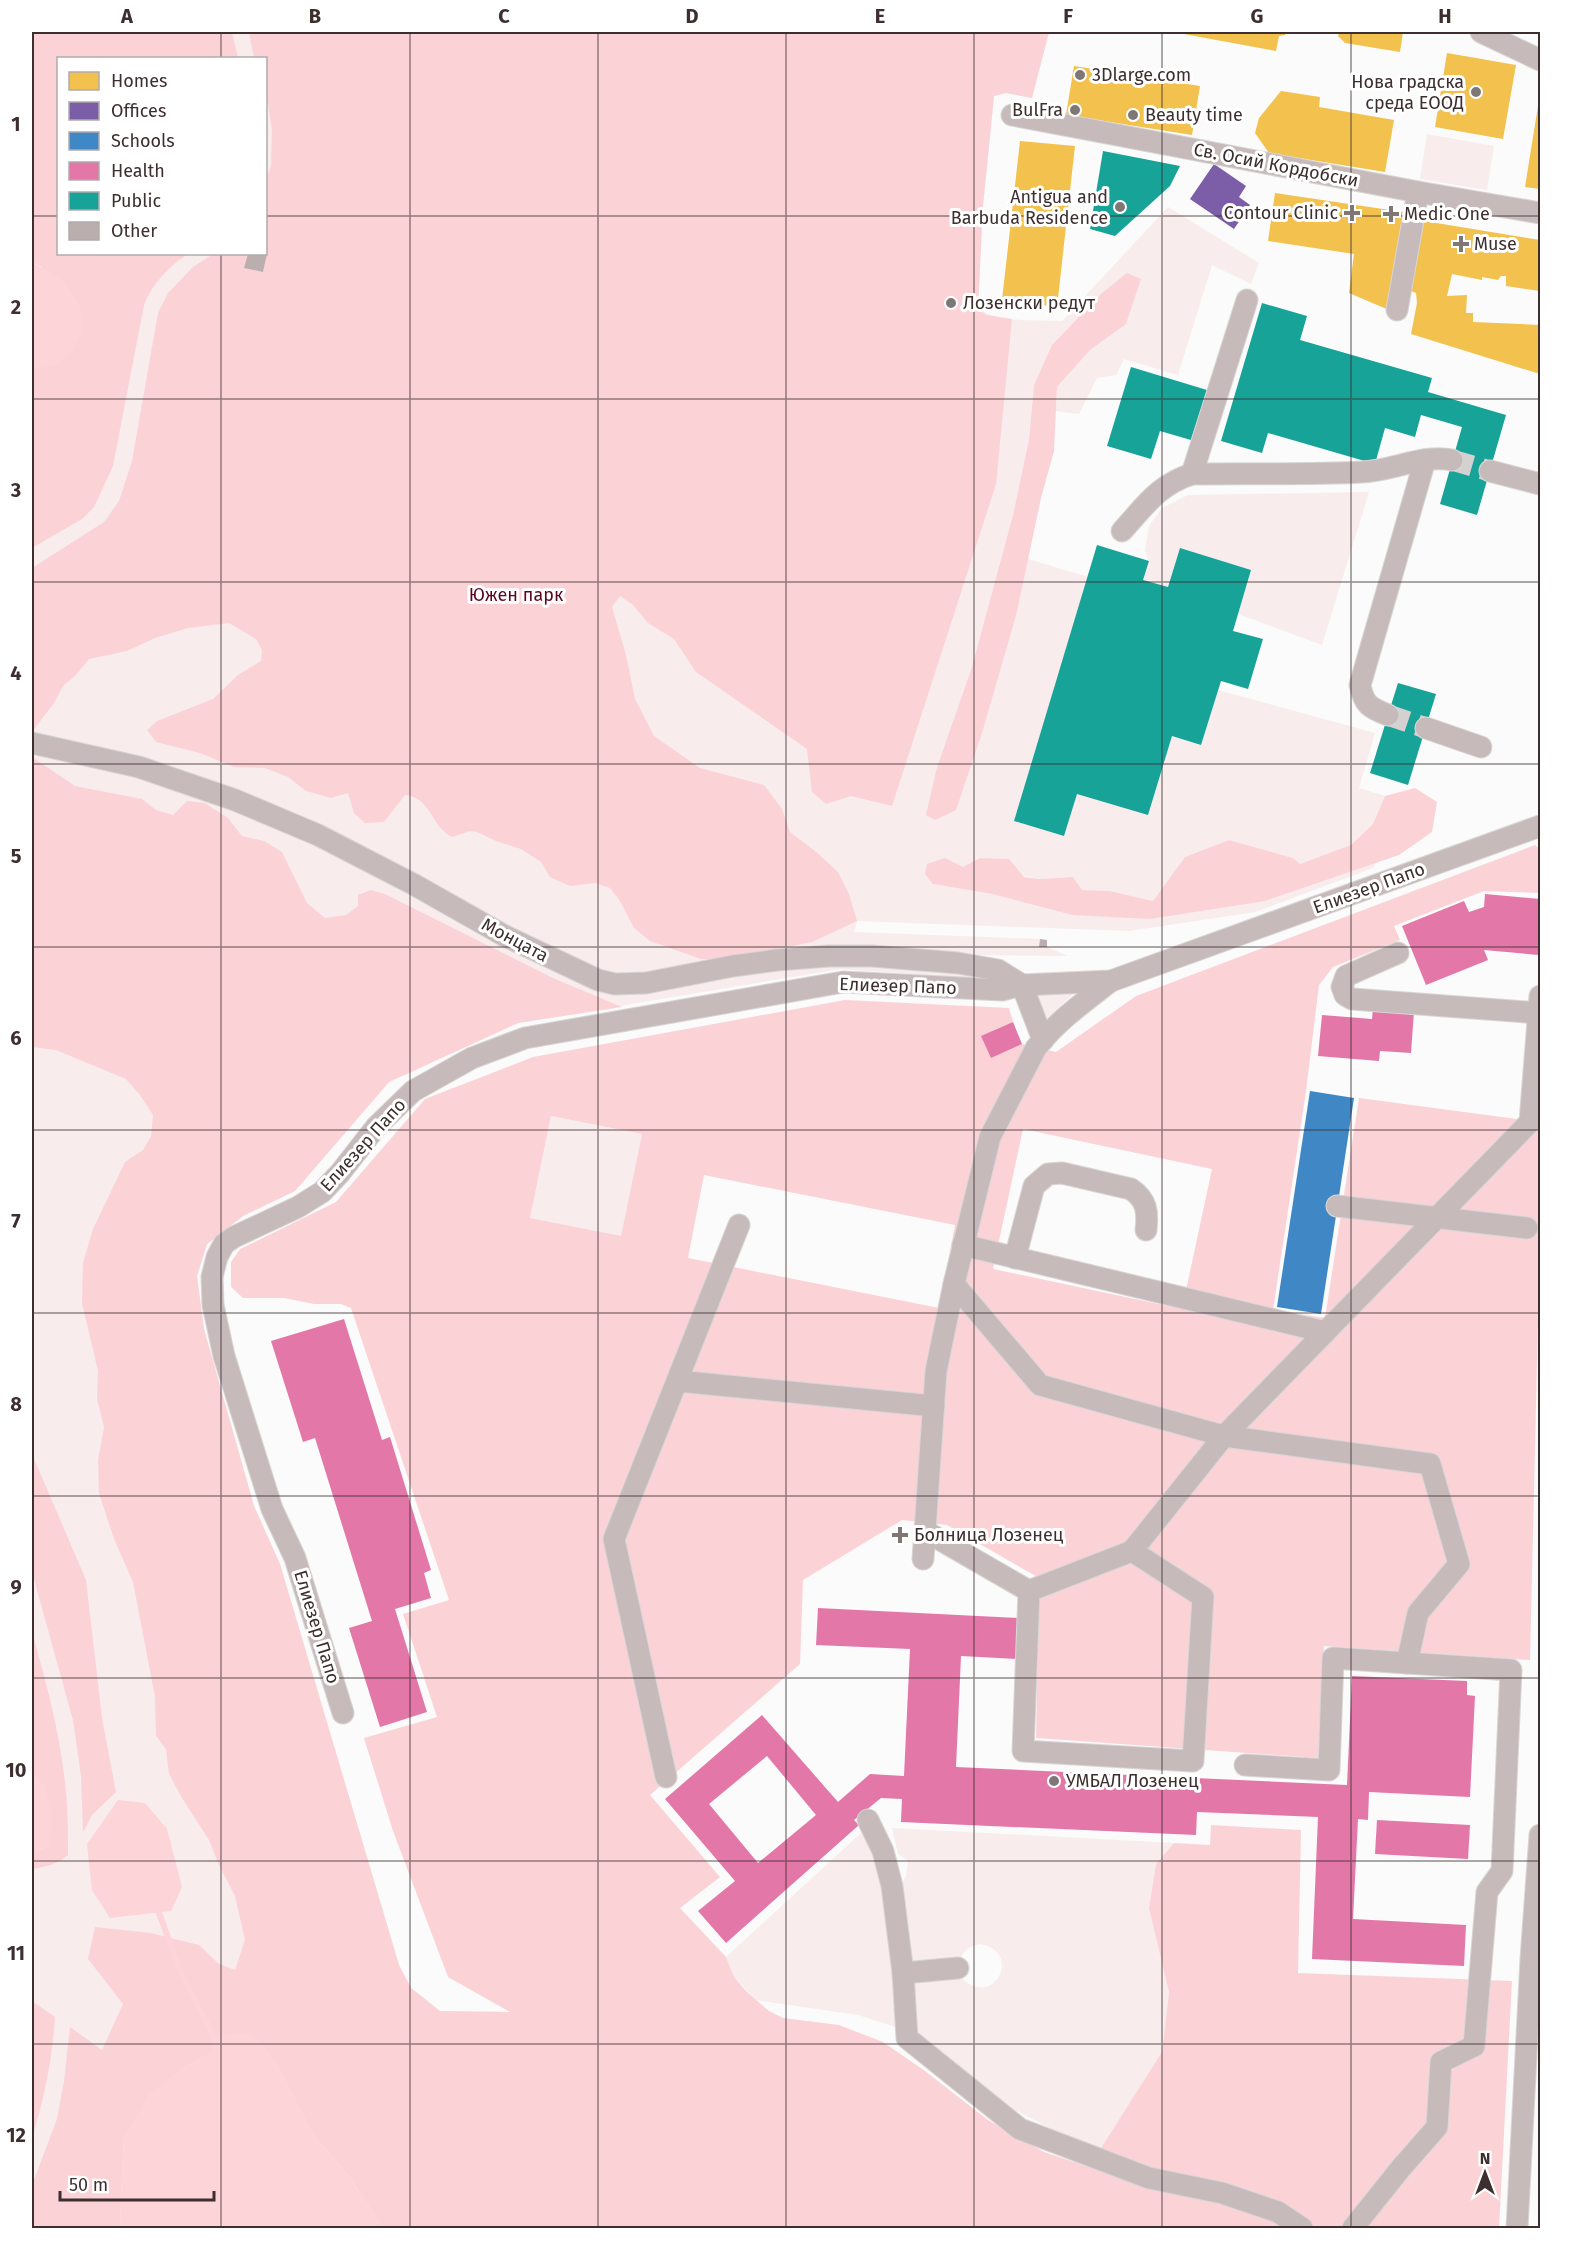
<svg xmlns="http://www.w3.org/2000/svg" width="1572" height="2260" viewBox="0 0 1572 2260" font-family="'Fira Sans',sans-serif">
  <rect width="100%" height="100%" fill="#fafbfa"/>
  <g fill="#f8ecec" fill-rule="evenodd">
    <path d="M32 32H1049L1032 98 1006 93 994 96 983 206 978 308C996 323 1038 320 1062 321L1168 207 1259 263 1251 284 1212 265 1178 375 1124 359 1116 375 1097 378 1079 414 1056 411 1057 387 1090 350 1126 324 1034 385 1029 439 1013 515 971 670 937 767 927 815 1017 613 1028 559 1088 577 1014 821 1064 836 1077 794 1172 736 1201 745 1218 690 1375 733 1359 788 1385 796 1373 824 1351 846 1300 864 1293 858 1229 840 1185 857 1153 901 1110 891 1081 890 1073 877 1039 879 1024 876 980 858 933 884 992 894 1072 915 1265 901 1375 863 1373 868 1255 912 1129 931 857 921 854 932 1040 939 1039 947H1047L1068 956 981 955 848 947 992 973 999 980 840 969 518 1023 389 1082 295 1191 243 1216 207 1244 197 1276 204 1329 254 1506 280 1564 399 1965 411 1988 440 2011 512 2012 765 2228H32ZM58 58H266V254H58Z"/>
    <path d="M1427 134 1494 146 1487 190 1420 179Z"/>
    <path d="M1369 492 1322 645 1238 614 1251 570 1180 549 1168 587 1143 580 1149 561 1145 550 1149 526 1162 508 1188 495Z"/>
    <path d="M1075 992 1047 1018 1035 993Z"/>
    <path d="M551 1116 642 1134 621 1237 530 1218Z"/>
    <path d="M892 1828 1174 1843 1156 1864 1150 1908 1169 1992 1162 2052 1100 2151 1073 2140 1017 2111 914 2034 901 1910 902 1883 906 1876 908 1861 898 1854ZM979 1944C1019 1949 1000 1999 971 1985 965 1983 961 1978 960 1971 959 1956 963 1948 979 1944Z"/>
    <path d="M861 1833 879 1863 899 2028 858 2015 756 2000 734 1977 726 1957Z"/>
  </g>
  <g fill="#fbd3d7" fill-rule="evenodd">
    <path d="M32 32H232L238 58H58V254H188C169 266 152 284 144 305L113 466 94 507 82 519 32 548V369H34L42 267 32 262Z"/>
    <path d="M249 32H1049L1032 98 1006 93 994 96 983 206 978 308 986 315 1012 319 996 484 892 806 851 796 826 804 812 792 807 749 696 672 674 639 648 623 633 605 620 596 612 607 626 655 635 699 654 736 700 768 764 785 782 809 790 832 815 851 838 872 849 894 857 921 812 942 729 959H701L650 941 634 928 620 901 610 888 595 883 570 886 550 877 541 862 521 849 496 841 477 832 470 831 452 837C430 826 432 798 405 795L384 822 365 823 354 813 348 793 331 798 306 791 288 777 265 768 234 767 200 753 156 742 147 730 157 721 213 699 238 675 261 661 262 650 256 639 229 623 188 628 155 638 127 651 89 659 75 676 63 686 54 703 32 732V568L104 522 119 501 132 461 158 313 168 293 193 267 213 254H266V181L271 165 272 131 266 91V58H254Z"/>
    <path d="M1127 273 1141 279 1126 324 1090 350 1057 387 1054 451 1041 498 1017 612 982 733 956 810 935 820 926 815 937 767 971 670 1013 515 1029 439 1034 385 1052 345 1102 293Z"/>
    <path d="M32 757 75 786 142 799 156 810 173 815 187 801 205 803 228 818 242 836 264 841 282 852 307 903 325 918 346 915 358 906V895L371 890 385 894 555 979 622 1007 518 1023 389 1082 295 1191 243 1216 207 1244 197 1276 204 1329 254 1506 280 1564 399 1965 411 1988 440 2011 510 2012 448 1977 393 1831 364 1738 437 1717 403 1614 449 1600 351 1308 341 1304H314L284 1298H243L231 1287V1262L240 1249 336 1202 425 1099 533 1057 845 1000 1009 1008 1013 1022 982 1036 991 1057 1022 1044 1056 1052 1136 996 1535 845 1540 849V893L1484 891 1394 926 1400 940 1333 967 1319 985 1306 1091 1273 1310 1325 1318 1359 1098 1540 1122V1235L1530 1660 1324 1646 1318 1758 1036 1738 1039 1578 947 1525 902 1520 803 1580 800 1664 650 1795 720 1877 680 1908 726 1957 734 1977 746 1991 769 2011 783 2018 839 2025 883 2042 925 2071 988 2120 1044 2152 1089 2167 1162 2052 1169 1992 1149 1908 1156 1864 1174 1843 1210 1845 1211 1825 1301 1830 1298 1973 1512 1981 1499 2228H383L348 2175 312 2133 274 2059 211 2053 184 2068 124 2137 120 2222 122 2228H32V2185L57 2119 64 2081 70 2027 102 2050 123 2004 88 1959 95 1927 151 1933 199 1945 219 1964 235 1970 245 1940 235 1896 219 1865 209 1840 182 1798 169 1774 166 1749 156 1736 155 1697 133 1582 114 1539 99 1493 98 1460 104 1427 97 1399 98 1371 82 1303 83 1263 93 1229 125 1162 143 1150 151 1136 153 1115 140 1095 126 1079 56 1050 32 1047ZM551 1116 642 1134 621 1236 530 1218ZM1023 1129 1212 1169 1182 1309 993 1269ZM704 1175 955 1225 939 1308 688 1258Z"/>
    <path d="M1415 788 1437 802 1432 832 1399 855 1265 901 1150 919 1072 915 992 894 933 884 925 874 927 864 945 858 963 867 980 858 1009 859 1024 877 1039 879 1073 877 1082 890 1110 891 1153 901 1185 857 1229 840 1293 858 1300 864 1351 845 1373 824 1385 796Z"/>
    <path d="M32 1454 86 1580 102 1718 116 1792 92 1815 83 1832 81 1776 73 1720 32 1572Z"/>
    <path d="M32 1632C48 1688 63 1745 67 1804 68 1821 68 1838 68 1855 58 1864 45 1867 32 1869V1852L51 1846 45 1788 32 1773Z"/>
    <path d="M32 2001 55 2017C52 2059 45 2097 32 2137Z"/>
  </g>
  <g fill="#fdd4d7">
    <path d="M32 262 65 282 79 304 83 327 73 351 57 365 34 369 32 368Z"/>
    <path d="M32 1773 45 1788 52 1811 51 1846 32 1852Z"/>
    <path d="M118 1800 145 1803 167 1829 182 1887 171 1911 110 1918 92 1890 87 1844Z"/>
    <path d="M252 2033 274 2059 312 2133 348 2175 383 2228H122L120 2222 124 2137 150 2093 184 2068 211 2053 214 2037 227 2034Z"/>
  </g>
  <g fill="#f2c14e">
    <path d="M1173 32H1285V35L1279 36 1276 51Z"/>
    <path d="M1339 32H1403L1400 52 1345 43 1338 36Z"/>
    <path d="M1447 53 1516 65 1503 139 1435 127Z"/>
    <path d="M1074 66 1200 86 1192 135 1066 115Z"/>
    <path d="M1281 91 1320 97 1319 107 1394 120 1385 172 1269 153 1255 133 1259 118Z"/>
    <path d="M1538 106 1540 107V189L1525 187Z"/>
    <path d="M1020 141 1075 146 1057 307 1002 300Z"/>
    <path d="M1275 193 1403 212 1389 310 1349 293 1354 254 1268 241Z"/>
    <path d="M1424 221 1540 240V291L1506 286V276H1501L1498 280 1482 277V280L1452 274 1447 296 1467 295 1466 313H1473V322L1540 325V374L1411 334 1417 303 1416 293 1411 291Z"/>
  </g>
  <path fill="#7b5ea7" d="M1214 164 1246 186 1239 197 1250 205 1234 229 1190 199Z"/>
  <path fill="#3f88c5" d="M1310 1091 1354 1098 1321 1314 1277 1307Z"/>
  <g fill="#e377a8" fill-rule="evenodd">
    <path d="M1485 894 1540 899 1539 955 1484 950 1488 960 1426 985 1402 926 1464 901 1469 912 1484 907Z"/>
    <path d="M1373 1008 1414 1011 1411 1053 1380 1051 1379 1061 1318 1056 1322 1015 1372 1019Z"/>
    <path d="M1013 1022 1022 1044 991 1058 981 1036Z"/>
    <path d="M344 1319 382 1440 390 1437 431 1570 424 1573 431 1598 395 1609 427 1712 380 1727 349 1628 372 1621 315 1438 303 1442 271 1341Z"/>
    <path d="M818 1608 1019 1618 1017 1659 961 1656 956 1767 1347 1785 1352 1676 1467 1681V1695L1475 1696 1470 1797 1369 1792 1368 1820 1358 1819 1353 1919 1466 1925 1464 1966 1312 1959 1318 1817 1197 1812 1196 1835 901 1822 902 1799 881 1798 854 1820 859 1825 726 1943 698 1911 735 1881 665 1799 762 1715 838 1802 870 1774 904 1776 910 1649 816 1645ZM767 1756 816 1815 758 1863 709 1804Z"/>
    <path d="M1377 1820 1470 1825 1468 1859 1375 1854Z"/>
  </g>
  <g fill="#17a398">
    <path d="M1103 151 1180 166 1170 186 1115 236 1090 229Z"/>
    <path d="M1262 303 1307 316 1300 340 1432 378 1428 392 1506 415 1477 515 1440 504 1462 427 1421 415 1415 437 1385 428 1375 464 1268 433 1262 453 1221 441Z"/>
    <path d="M1131 367 1207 390 1191 440 1160 431 1151 459 1107 446Z"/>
    <path d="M1097 545 1149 561 1143 580 1168 587 1180 548 1251 570 1233 631 1263 639 1248 689 1221 681 1201 745 1172 736 1148 815 1077 794 1064 836 1014 821Z"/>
    <path d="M1398 683 1436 694 1408 785 1370 773Z"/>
  </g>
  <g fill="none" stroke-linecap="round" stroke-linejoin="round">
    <path stroke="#fdd4d7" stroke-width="6" d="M159 1913 181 1973 217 2043"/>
  </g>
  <g fill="#baaeaf">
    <path d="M248 254H267L263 272 244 268Z"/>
    <path d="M1040 939 1047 940V947H1039Z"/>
  </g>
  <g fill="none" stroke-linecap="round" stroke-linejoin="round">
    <g stroke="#d4d2d1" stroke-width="21" stroke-dasharray="21 10" stroke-linecap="butt">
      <path d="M1452 460 1490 471"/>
      <path d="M1388 715 1426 728"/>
    </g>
    <g stroke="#d8d6d5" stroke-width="23">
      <g id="minor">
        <path d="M1481 32 1540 60"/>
        <path d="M1012 115 1418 192 1540 213"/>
        <path d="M1397 310 1418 192"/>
        <path d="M1490 471 1540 484"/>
        <path d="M1192 474 1247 300"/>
        <path d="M1122 531C1145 506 1158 485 1192 474 1248 473 1305 475 1362 472 1392 471 1423 454 1452 460"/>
        <path d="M1388 715C1370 708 1364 705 1360 685L1425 460"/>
        <path d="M1426 728 1481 747"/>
        <path d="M32 743 139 767 235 800 318 835 413 884 505 936 598 980 615 984 646 983 733 966 777 960 829 956H872L958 963 998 970 1022 985"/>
        <path d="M1398 953 1346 976 1342 987 1345 995 1352 999 1539 1013"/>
        <path d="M1022 985 1043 1040"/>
        <path d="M1337 1206 1527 1228"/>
        <path d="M963 1245 1325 1332"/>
        <path d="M1015 1258 1034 1186 1048 1174 1062 1173 1131 1189C1147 1200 1148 1212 1146 1230"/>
        <path d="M954 1284 1040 1385 1224 1436 1430 1464 1459 1564 1418 1613 1407 1663"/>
        <path d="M677 1381 934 1406"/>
        <path d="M925 1531 1029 1591 1023 1751 1193 1761 1203 1597 1132 1551 1029 1591"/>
        <path d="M1132 1551 1224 1436 1530 1122 1540 996"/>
        <path d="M923 1559 936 1371 954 1284 990 1137 1036 1048C1057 1021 1084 1002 1111 981"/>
        <path d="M343 1713 295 1558 272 1509 224 1356 213 1305 212 1277 217 1257 224 1244 234 1237 298 1207 322 1192 340 1173 376 1127 413 1091 472 1058 525 1038 843 982 1002 990 1022 985 1111 981 1540 826"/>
        <path d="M1245 1765 1329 1770 1333 1658 1511 1670 1502 1871 1487 1892 1474 2046 1441 2062 1437 2127 1401 2168 1353 2228"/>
        <path d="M666 1777 614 1539 739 1225"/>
        <path d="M868 1820 883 1851 892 1886 903 1973 907 2038 1020 2129 1149 2178 1222 2193 1278 2212 1302 2228"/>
        <path d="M903 1973 958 1968"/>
        <path d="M1517 2228 1531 1959 1540 1835"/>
      </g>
    </g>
    <use href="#minor" stroke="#c7babb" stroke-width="21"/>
  </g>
  <path fill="none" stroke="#3d2e2f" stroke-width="1.5" stroke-opacity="0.55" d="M221 32V58M410 32V2228M598 32V2228M786 32V2228M974 32V2228M1162 32V2228M1351 32V2228M32 216H58M266 216H1540M221 254V2228M32 399H1540M32 582H1540M32 764H1540M32 947H1540M32 1130H1540M32 1313H1540M32 1496H1540M32 1678H1540M32 1861H1540M32 2044H1540"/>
  <g fill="#7f7676" stroke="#fff" stroke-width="2">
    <circle cx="1080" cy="75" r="6"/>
    <circle cx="1476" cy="92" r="6"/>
    <circle cx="1075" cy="110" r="6"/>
    <circle cx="1133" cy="115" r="6"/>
    <circle cx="1120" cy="207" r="6"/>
    <path d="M1349 204h6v6h6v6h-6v6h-6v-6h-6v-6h6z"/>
    <path d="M1388 205h6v6h6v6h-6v6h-6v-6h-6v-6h6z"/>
    <path d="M1458 235h6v6h6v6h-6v6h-6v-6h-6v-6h6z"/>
    <circle cx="951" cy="303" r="6"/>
    <path d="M897 1526h6v6h6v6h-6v6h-6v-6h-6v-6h6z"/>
    <circle cx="1054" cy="1781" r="6"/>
  </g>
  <g text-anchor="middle" stroke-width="6" stroke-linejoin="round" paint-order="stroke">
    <g font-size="18" fill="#3d2e2f" stroke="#fff" text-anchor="start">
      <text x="1092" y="81">3Dlarge.com</text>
      <text x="1464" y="88" text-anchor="end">Нова градска<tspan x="1464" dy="21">среда ЕООД</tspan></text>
      <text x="1063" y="116" text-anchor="end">BulFra</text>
      <text x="1145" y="121">Beauty time</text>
      <text x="1108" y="203" text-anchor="end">Antigua and<tspan x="1108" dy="21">Barbuda Residence</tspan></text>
      <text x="1338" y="219" text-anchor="end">Contour Clinic</text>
      <text x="1404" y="220">Medic One</text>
      <text x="1474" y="250">Muse</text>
      <text x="963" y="309">Лозенски редут</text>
      <text x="914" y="1541">Болница Лозенец</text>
      <text x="1066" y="1787">УМБАЛ Лозенец</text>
    </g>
    <g font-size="18" fill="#3d2e2f" stroke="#fff">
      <text transform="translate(1276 165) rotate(11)" y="6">Св. Осий Кордобски</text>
      <text transform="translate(1369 888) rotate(-20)" y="6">Елиезер Папо</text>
      <text transform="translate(515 940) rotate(28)" y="6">Монцата</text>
      <text transform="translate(898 986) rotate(2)" y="6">Елиезер Папо</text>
      <text transform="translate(363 1145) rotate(-48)" y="6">Елиезер Папо</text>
      <text transform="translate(317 1627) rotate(73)" y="6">Елиезер Папо</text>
    </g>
    <g font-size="18" fill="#5b061f" stroke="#fff">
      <text x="516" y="601">Южен парк</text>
    </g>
  </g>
  <rect width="1572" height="2260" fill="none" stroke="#ffffff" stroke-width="66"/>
  <rect x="57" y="57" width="210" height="198" fill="#ffffff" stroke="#b1abac" stroke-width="1.5"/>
  <rect x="69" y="72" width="30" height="18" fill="#f2c14e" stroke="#b1abac" stroke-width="1.5"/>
  <text x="111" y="87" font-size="18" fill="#3d2e2f">Homes</text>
  <rect x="69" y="102" width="30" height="18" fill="#7b5ea7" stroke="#b1abac" stroke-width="1.5"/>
  <text x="111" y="117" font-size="18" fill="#3d2e2f">Offices</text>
  <rect x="69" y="132" width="30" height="18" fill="#3f88c5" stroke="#b1abac" stroke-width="1.5"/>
  <text x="111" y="147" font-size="18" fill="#3d2e2f">Schools</text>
  <rect x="69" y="162" width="30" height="18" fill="#e377a8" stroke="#b1abac" stroke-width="1.5"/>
  <text x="111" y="177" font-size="18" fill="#3d2e2f">Health</text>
  <rect x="69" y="192" width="30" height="18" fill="#17a398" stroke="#b1abac" stroke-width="1.5"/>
  <text x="111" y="207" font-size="18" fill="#3d2e2f">Public</text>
  <rect x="69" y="222" width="30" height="18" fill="#baaeaf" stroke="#b1abac" stroke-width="1.5"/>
  <text x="111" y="237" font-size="18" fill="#3d2e2f">Other</text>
  <g transform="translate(1485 2173)" stroke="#ffffff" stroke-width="4.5" paint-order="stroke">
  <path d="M0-4.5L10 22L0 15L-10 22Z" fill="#3d2e2f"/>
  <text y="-9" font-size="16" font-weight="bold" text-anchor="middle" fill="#3d2e2f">N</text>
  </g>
  <path d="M60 2191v9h154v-9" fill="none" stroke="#3d2e2f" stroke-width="3"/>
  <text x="69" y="2191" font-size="18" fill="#3d2e2f" stroke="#ffffff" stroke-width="4.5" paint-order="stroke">50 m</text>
  <rect x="33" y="33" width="1506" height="2194" fill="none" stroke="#3d2e2f" stroke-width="2"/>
  <g font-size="20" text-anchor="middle" font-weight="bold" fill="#3d2e2f">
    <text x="127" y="23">A</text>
    <text x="315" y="23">B</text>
    <text x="504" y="23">C</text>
    <text x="692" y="23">D</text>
    <text x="880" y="23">E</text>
    <text x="1068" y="23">F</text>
    <text x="1257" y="23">G</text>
    <text x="1445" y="23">H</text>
    <text x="16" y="131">1</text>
    <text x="16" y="314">2</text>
    <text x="16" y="497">3</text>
    <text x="16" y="680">4</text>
    <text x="16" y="863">5</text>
    <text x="16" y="1045">6</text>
    <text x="16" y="1228">7</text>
    <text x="16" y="1411">8</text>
    <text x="16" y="1594">9</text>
    <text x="16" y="1777">10</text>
    <text x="16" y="1960">11</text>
    <text x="16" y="2142">12</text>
  </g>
</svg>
